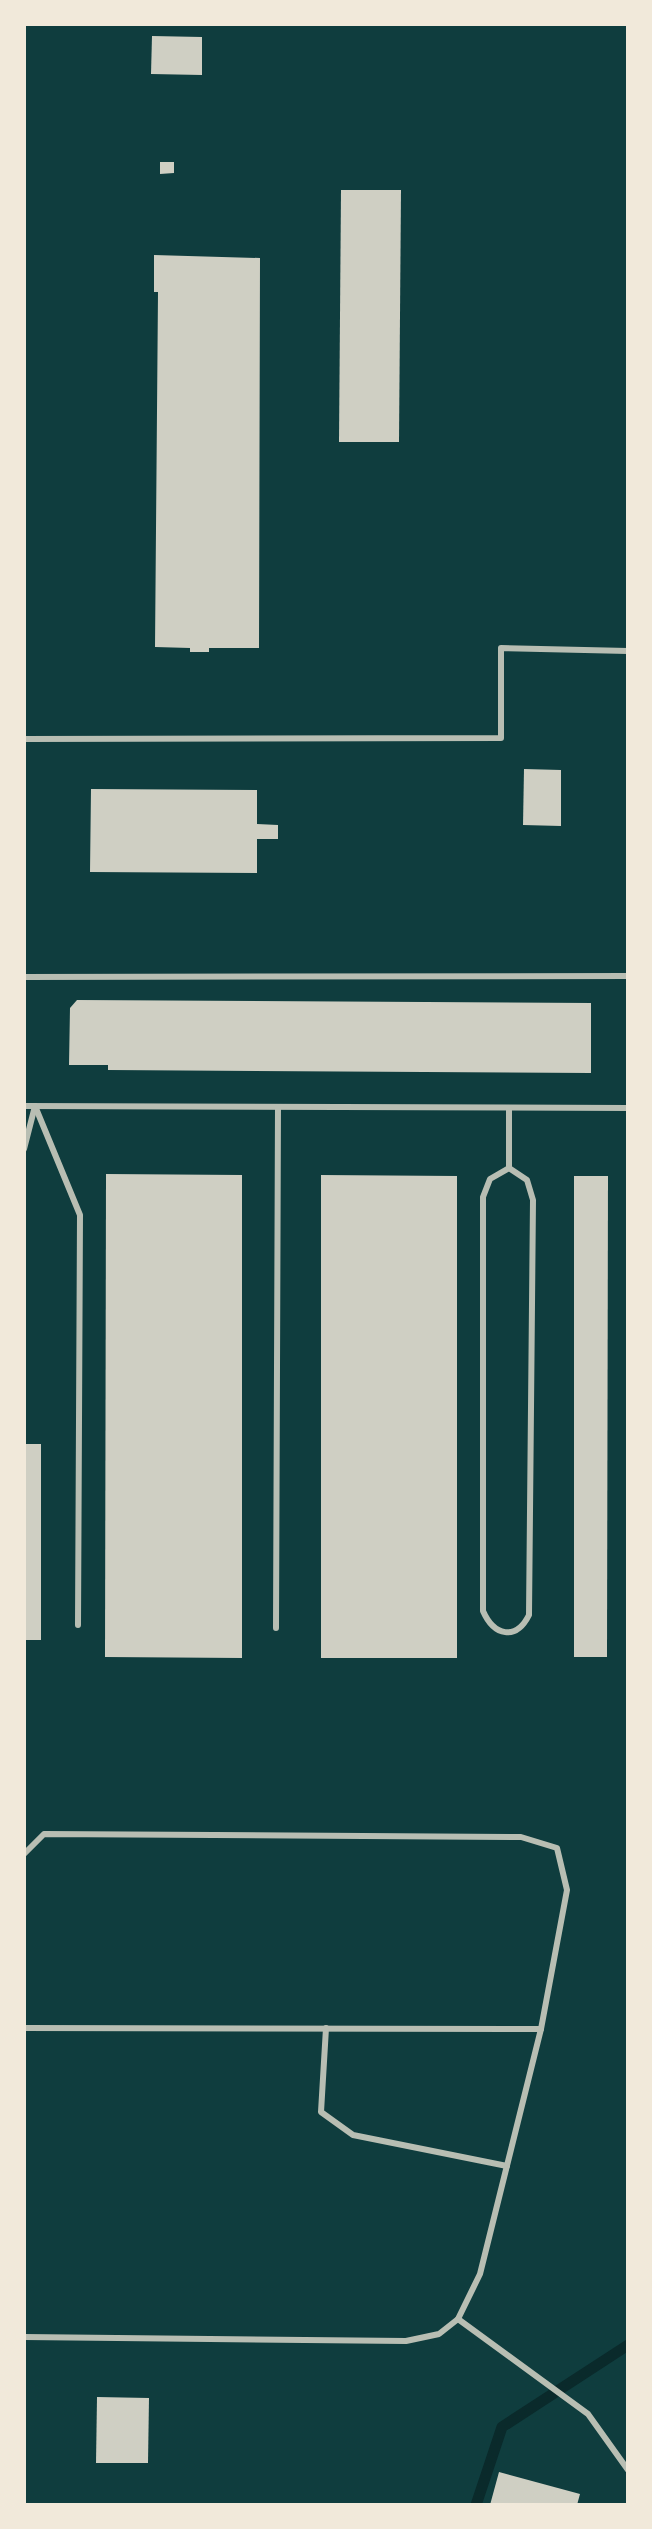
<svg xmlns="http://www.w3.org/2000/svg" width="652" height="2529" viewBox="0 0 652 2529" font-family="Poppins,sans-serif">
  <rect width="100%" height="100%" fill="#0f3d3e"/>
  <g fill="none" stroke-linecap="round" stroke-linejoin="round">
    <path stroke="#0a2a2b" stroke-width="11" d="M476 2505 502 2427 628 2345"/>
  </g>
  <g fill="#cfcfc3">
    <path d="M152 36 202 37V75L151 74Z"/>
    <path d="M160 162H174V173L160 174Z"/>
    <path d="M341 190H401L399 442H339Z"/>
    <path d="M154 255 260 258 259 648H209V652H190V648L155 647 158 292H154Z"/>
    <path d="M524 769 561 770V826L523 825Z"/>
    <path d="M91 789 257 790V824L278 825V839H257V873L90 872Z"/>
    <path d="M77 1000 591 1003V1073L108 1070V1065H69L70 1008Z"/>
    <path d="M106 1174 242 1175V1658L105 1657Z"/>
    <path d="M321 1175 457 1176V1658H321Z"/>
    <path d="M574 1176H608L607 1657H574Z"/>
    <rect x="24" y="1444" width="17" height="196"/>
    <path d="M97 2397 149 2398 148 2463H96Z"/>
    <path d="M499 2472 580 2494 577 2505H490Z"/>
  </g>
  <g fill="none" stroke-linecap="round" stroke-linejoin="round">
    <g stroke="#b8beb3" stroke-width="6">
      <path d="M24 739 501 738V648L628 651"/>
      <path d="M24 977 628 976"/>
      <path d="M24 1106 628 1108"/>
      <path d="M35 1106 80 1215 78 1625"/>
      <path d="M24 1149 35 1106"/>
      <path d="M509 1168 490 1179 483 1197V1611C494 1636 516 1641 529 1615L533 1200 527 1180 509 1168V1108"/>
      <path d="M276 1628 278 1107"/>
      <path d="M24 1854 44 1834 521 1837 557 1848 567 1890 541 2029 480 2274 458 2319 439 2334 406 2341 24 2337"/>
      <path d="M24 2028 541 2029"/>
      <path d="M326 2028 321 2112 353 2135 507 2166"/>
      <path d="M458 2319 588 2414 628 2470"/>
    </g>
  </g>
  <rect width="652" height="2529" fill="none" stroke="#f1e9da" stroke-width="52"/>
</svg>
